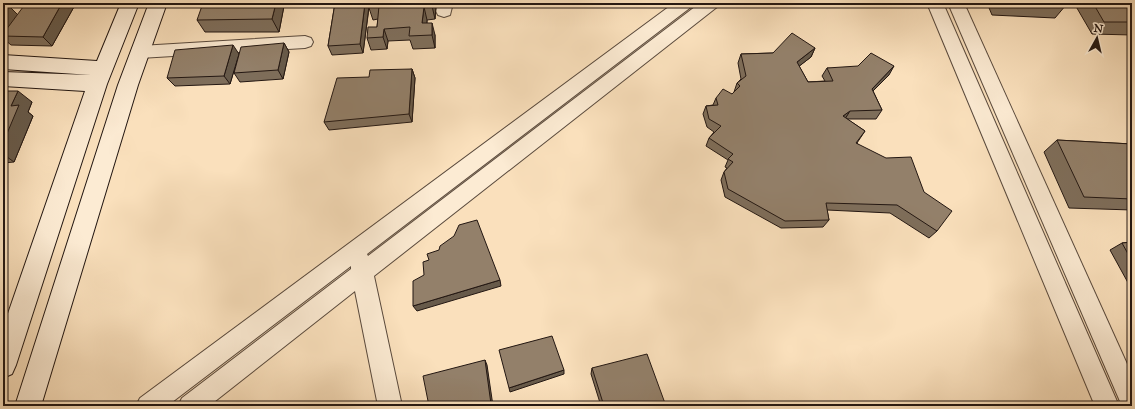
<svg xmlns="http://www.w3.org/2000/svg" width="1135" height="409" viewBox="0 0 1135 409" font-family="'IM FELL Great Primer',serif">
  <rect width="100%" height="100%" fill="#fae0bc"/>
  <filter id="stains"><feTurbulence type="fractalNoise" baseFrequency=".005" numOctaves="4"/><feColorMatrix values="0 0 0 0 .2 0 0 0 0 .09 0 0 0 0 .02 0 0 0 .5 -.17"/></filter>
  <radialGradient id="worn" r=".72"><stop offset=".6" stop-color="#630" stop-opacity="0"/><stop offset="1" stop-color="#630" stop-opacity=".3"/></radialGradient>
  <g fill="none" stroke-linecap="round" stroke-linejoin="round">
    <g stroke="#59493c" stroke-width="2">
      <g id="street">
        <path d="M437 3H453L450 15 444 17 438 15 436 11Z"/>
        <path d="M674 3H693L691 7 367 254 368 256 700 3H719L717 7 374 276 402 406H378L355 291 209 406H178L182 398 351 269V266L167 406H136L140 398Z"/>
        <path d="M927 3H943L1119 406H1095Z"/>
        <path d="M948 3H964L1132 375V406H1122Z"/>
        <path d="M305 36 311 38 313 42 311 46 305 48 140 58 134 57 131 52 134 47 140 46Z"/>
      </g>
    </g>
    <g stroke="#231712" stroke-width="2">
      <g id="secondary">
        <path d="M121 3H139L107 84 16 365 12 374 3 378V328L85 91 3 86V72L91 75 3 69V55L97 61Z"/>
        <path d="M149 3H167L138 85 41 406H15L118 85Z"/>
      </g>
    </g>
    <use href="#street" fill="#fcebd3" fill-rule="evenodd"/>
    <use href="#secondary" fill="#fcebd3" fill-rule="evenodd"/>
  </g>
  <g fill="#7e6e5b" stroke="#231712">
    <path d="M335 3H368L369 5 436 6 435 19 427 20V23L435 35V48L413 49 410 40 388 41 387 49 371 50 367 38 377 27 378 19 373 20 369 8 363 53 332 55 328 46Z"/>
    <path d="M987 3H1065L1066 5 1055 18 992 15Z"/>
    <path d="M1074 3H1123V4H1132V35L1092 34Z"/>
    <path d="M75 5 52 46 11 45 4 39 3 40V6H9L17 15Z"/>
    <path d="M284 6 279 32H205L197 20Z"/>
    <path d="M284 43 289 52 283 79 240 82 234 73Z"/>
    <path d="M815 48 811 57 799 66 808 82 825 81 822 76 827 68 889 75 873 91 882 110 876 119H847L865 131 857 143 937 231 929 238 890 213 827 210 829 220 823 227 781 228 725 197 721 180 724 172 727 168 725 167 728 160 706 146 709 138 714 132 707 127 703 114 706 106 713 105 716 98 732 94 734 92 737 83 741 79 738 63 741 54 773 53Z"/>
    <path d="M239 54 230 84 175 86 167 78Z"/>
    <path d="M412 69 415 78 412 122 329 130 324 122 369 77Z"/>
    <path d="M3 91 32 102 28 112 33 116 14 162 3 163Z"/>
    <path d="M1057 140 1132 144V210L1069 208 1044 152Z"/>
    <path d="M1132 242V290L1110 250 1122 243Z"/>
    <path d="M592 368 666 406H601L591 374Z"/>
  </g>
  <g fill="#675a4a" stroke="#231712">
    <path d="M62 3H74L75 5 52 46 43 37Z"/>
    <path d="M276 3H283L284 6 279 32 272 19Z"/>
    <path d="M365 3H368L369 6 363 53 360 44Z"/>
    <path d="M432 3H435L436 6 435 19 432 6Z"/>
    <path d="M9 6 18 15 3 36V15Z"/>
    <path d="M424 7 427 20 426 35 422 23Z"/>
    <path d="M432 23 435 35V48L432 35Z"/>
    <path d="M384 29 388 41 387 49 383 37Z"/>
    <path d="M284 43 289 52 283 79 278 70Z"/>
    <path d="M233 45 239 54 230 84 224 76Z"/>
    <path d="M815 48 811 57 793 71 797 62Z"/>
    <path d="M894 66 889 75 866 98 872 89Z"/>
    <path d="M412 69 415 78 412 122 409 114Z"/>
    <path d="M18 91 32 102 28 112 33 116 14 162 3 154V143L11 106Z"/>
    <path d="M850 111 845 119 843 116Z"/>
    <path d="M500 280 501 286 417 311 413 306Z"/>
    <path d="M485 360 487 365 493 406H486Z"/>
    <path d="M564 370V374L510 392 509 388Z"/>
  </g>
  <g fill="#93806a" stroke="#231712">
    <path d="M26 3H62L43 37 3 36V34Z"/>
    <path d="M203 3H276L272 19 197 20Z"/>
    <path d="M335 3H365L360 44 328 46Z"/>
    <path d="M369 3H432V6L424 7 422 23H432V35L409 36 410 27 384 29 383 37 367 38 368 27H377L379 6 368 7Z"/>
    <path d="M1025 3H1065L1066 5Z"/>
    <path d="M1093 3H1123V4H1132V22H1104Z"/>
    <path d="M3 6H9L3 15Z"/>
    <path d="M792 33 815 48 797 62 808 82 833 81 827 68 858 66 871 53 894 66 872 89 882 110 850 111 843 116 865 131 856 143 886 158 911 157 924 192 952 211 937 231 897 205 826 203 829 220 785 221 728 189 724 172 733 162 728 159 733 154 709 138 721 126 709 119 706 106 718 105 716 98 723 89 732 94 740 86 737 83 746 76 741 54 773 53Z"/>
    <path d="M284 43 278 70 234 73 241 47Z"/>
    <path d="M233 45 224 76 167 78 175 50Z"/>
    <path d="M412 69 409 114 324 122 337 78 369 77 370 70Z"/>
    <path d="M3 91H18L11 106 19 105 3 143Z"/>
    <path d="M1057 140 1132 144V199L1084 197Z"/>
    <path d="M477 220 500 280 413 306V281L424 275 423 262 429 260 427 254 439 250 440 246 454 236 459 225Z"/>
    <path d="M1132 242V261L1122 243Z"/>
    <path d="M552 336 564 370 509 388 499 350Z"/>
    <path d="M647 354 666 406H604L592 368Z"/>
    <path d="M485 360 491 404 486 406H429L423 376Z"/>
  </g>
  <rect width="1135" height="409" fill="none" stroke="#fae0bc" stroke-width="16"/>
  <rect x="4" y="4" width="1127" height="401" fill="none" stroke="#231712" stroke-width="2"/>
  <rect x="8" y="8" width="1119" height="393" fill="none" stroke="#231712"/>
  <g transform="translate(1097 38) rotate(8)" stroke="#fcebd3" stroke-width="3" paint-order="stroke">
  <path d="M0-3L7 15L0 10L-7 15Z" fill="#231712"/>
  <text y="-6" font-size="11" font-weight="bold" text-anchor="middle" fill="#231712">N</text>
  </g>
  <rect width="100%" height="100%" filter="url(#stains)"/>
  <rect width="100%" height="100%" fill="url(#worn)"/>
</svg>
